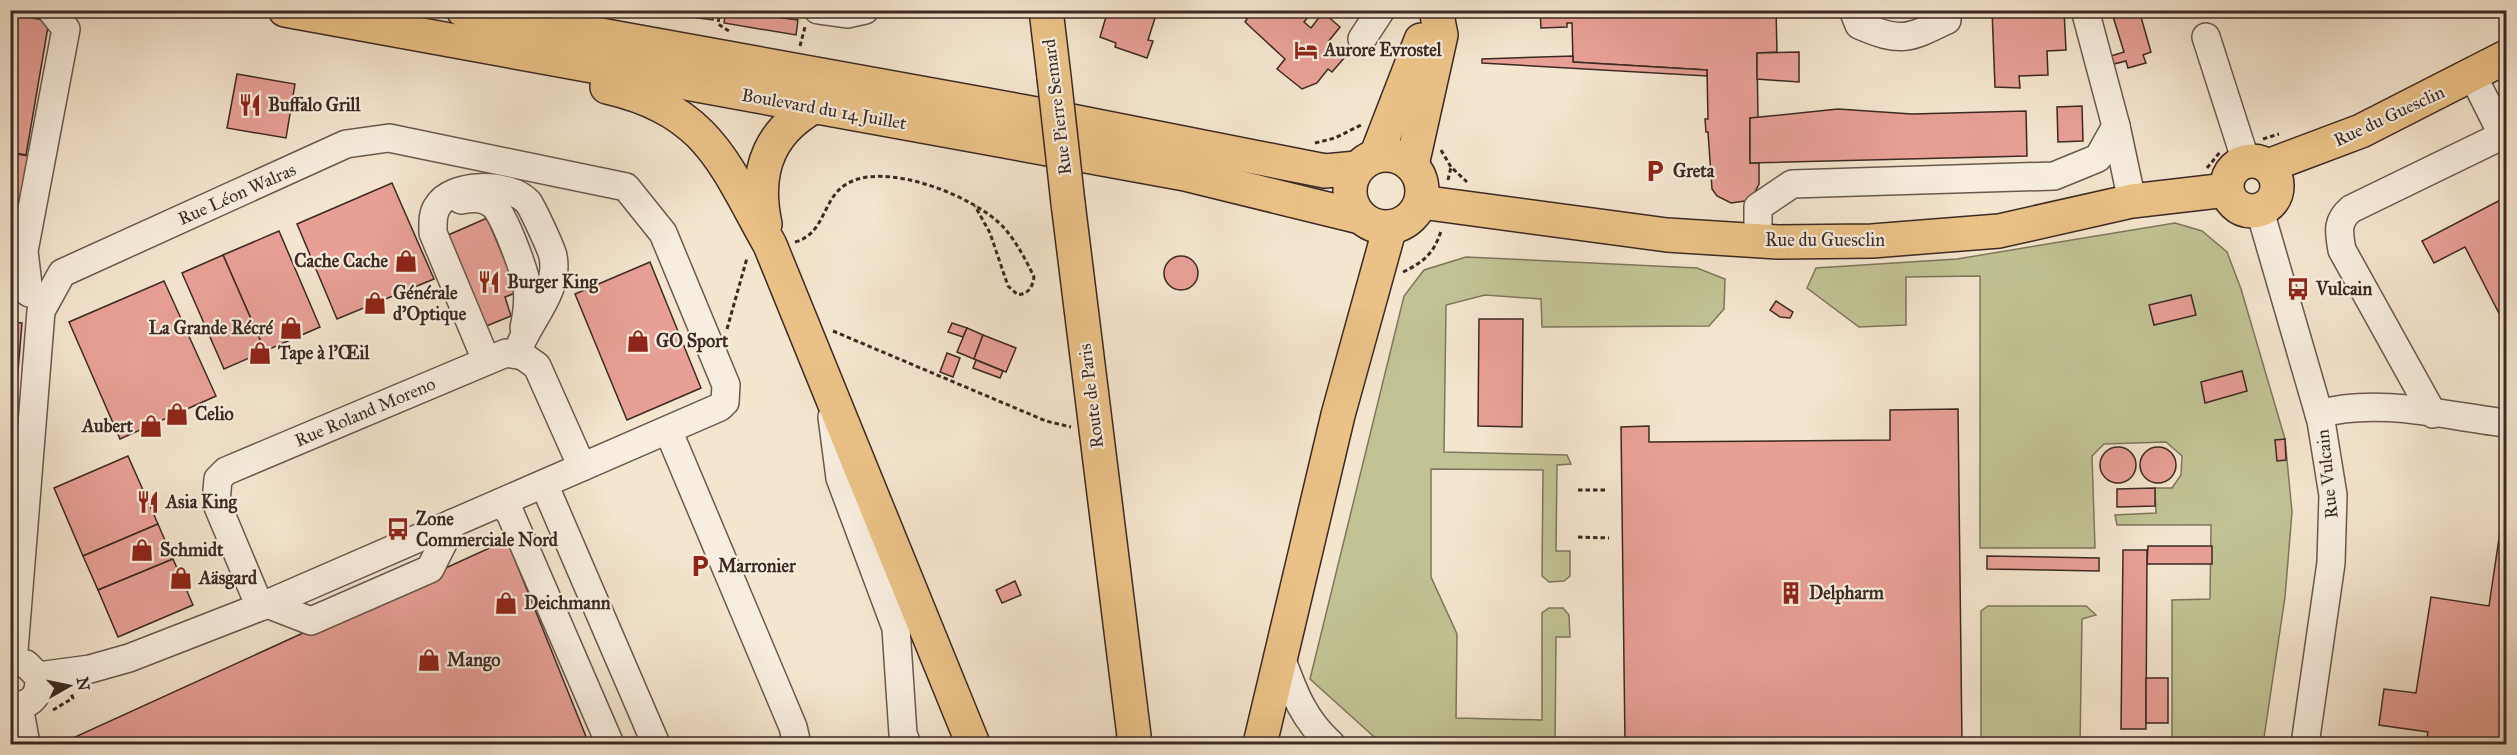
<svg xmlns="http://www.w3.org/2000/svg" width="2517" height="755" viewBox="0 0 2517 755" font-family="'IM FELL Great Primer',serif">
  <rect width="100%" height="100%" fill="#f4e5ce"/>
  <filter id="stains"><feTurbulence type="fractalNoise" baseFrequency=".00333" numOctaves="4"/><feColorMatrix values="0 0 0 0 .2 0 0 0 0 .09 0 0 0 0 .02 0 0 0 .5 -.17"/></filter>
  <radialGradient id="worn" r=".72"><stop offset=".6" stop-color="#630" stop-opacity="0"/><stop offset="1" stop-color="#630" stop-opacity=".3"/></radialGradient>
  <g fill="#c1c394" stroke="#7e765c" stroke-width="1.5">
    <path d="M2175 223 2202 231 2227 252 2241 289 2285 439 2292 512 2285 597 2263 744H2119H2172V600L2210 599 2211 525H2117L2115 515 2156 513 2155 488H2172L2181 475 2182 456 2166 442 2104 444 2092 456 2095 548H1980V276L1906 277V325L1859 327 1807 288 1816 268 1957 259Z"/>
    <path d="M1466 257 1697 268 1725 279 1724 309 1709 326 1542 327 1541 299 1485 295 1446 305 1444 452 1567 455 1571 464 1557 465 1556 551H1570V576L1564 581 1549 582 1542 576 1543 470 1431 469V577L1457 634 1456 718 1542 720V613L1549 608H1563L1569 615 1570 637H1556L1555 744H1382L1310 679 1404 296 1424 270Z"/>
    <path d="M1988 606H2086L2096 615 2082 619 2080 744H1981V611Z"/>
  </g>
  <g fill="#e8a096" stroke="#3c2923" stroke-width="1.5">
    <path d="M685 10H714L713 20 684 16Z"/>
    <path d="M726 10 798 20 796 35 724 23Z"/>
    <path d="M1108 10H1132L1155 18 1148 40 1153 41 1147 58 1115 47 1116 43 1100 37Z"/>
    <path d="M1237 10H1290L1298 17 1302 10H1314L1304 22 1311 28 1321 15 1325 14 1340 27 1328 42 1345 57 1332 72 1328 69 1317 83 1302 89 1277 69 1285 59 1245 22 1247 19Z"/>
    <path d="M1540 10H1776L1777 52 1757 53 1758 118H1750V163H1759V184L1754 194 1745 201 1731 203 1717 196 1712 189 1708 132H1706L1705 119H1708L1707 70 1573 62 1572 23H1567V27L1541 28Z"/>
    <path d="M1992 10H2064L2066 50 2047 51 2048 75 2019 76 2020 88 1995 87Z"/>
    <path d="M2111 10H2139L2151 52 2143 55 2146 63 2128 68 2126 61 2114 64 2111 56 2124 52Z"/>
    <path d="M10 14 49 21 26 155 10 152Z"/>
    <path d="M1799 52V82L1757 79V53Z"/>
    <path d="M1573 56V62L1707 70V76L1482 63V59Z"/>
    <path d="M237 74 295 84 286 138 227 128Z"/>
    <path d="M2082 106 2083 141 2058 142 2057 107Z"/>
    <path d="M1838 109 1912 114 2026 111 2027 156 1750 163V118Z"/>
    <path d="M10 153 29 156 13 254H10Z"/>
    <path d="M392 183 434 279 337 319 297 224Z"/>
    <path d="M2506 197V327L2465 247 2434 263 2422 241Z"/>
    <path d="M487 218 518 292 505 297 511 316 484 327 446 236Z"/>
    <path d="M279 231 320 327 265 351 223 255Z"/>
    <path d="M223 255 265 351 224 369 182 273Z"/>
    <circle cx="1181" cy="273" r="17"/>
    <path d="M650 262 701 388 627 420 575 294Z"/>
    <path d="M164 281 216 396 120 439 69 322Z"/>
    <path d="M2191 295 2196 315 2154 325 2149 305Z"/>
    <path d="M1776 301 1793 312 1790 318 1780 317 1770 310Z"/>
    <path d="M1479 319H1523L1522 427 1478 426Z"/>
    <path d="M10 322 22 323 16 395 10 394Z"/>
    <path d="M952 323 967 328 963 337 948 332Z"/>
    <path d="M967 328 983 335 974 359 957 352Z"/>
    <path d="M983 335 1016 348 1006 372 974 359Z"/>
    <path d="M947 353 960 358 953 377 940 372Z"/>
    <path d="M976 360 1003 371 1000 378 973 368Z"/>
    <path d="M2242 371 2247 391 2205 403 2201 382Z"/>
    <path d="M1958 409 1962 744H1625L1621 427 1649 426V442L1890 440V410Z"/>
    <path d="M2285 439 2286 460 2277 461 2275 440Z"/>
    <circle cx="2158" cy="465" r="18"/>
    <circle cx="2118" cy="465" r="18"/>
    <path d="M128 456 158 524 83 556 54 488Z"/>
    <path d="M2155 488V506L2117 507V489Z"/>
    <path d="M2506 491V744H2426L2428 732 2379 725 2384 689 2416 693 2431 597 2489 606Z"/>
    <path d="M158 524 173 559 98 590 83 556Z"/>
    <path d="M507 540 589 744H79L75 737Z"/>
    <path d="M2148 546H2212V564H2147Z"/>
    <path d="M2123 550H2147L2146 729H2121Z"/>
    <path d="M1987 556 2099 558V571L1987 569Z"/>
    <path d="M173 559 193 605 118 637 98 590Z"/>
    <path d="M1015 581 1021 595 1002 603 996 590Z"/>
    <rect x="2146" y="678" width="22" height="45"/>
  </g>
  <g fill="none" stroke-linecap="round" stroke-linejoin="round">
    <g stroke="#6a584e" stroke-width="30">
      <g id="minor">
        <path d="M818 10 847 14 865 10"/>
        <path d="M1853 10 1859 25C1901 43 1908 39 1947 20"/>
        <path d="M2085 10 2116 126 2132 201"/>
        <path d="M2206 37 2242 149 2243 163"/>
        <path d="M1362 39 1381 10"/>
        <path d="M2473 76 2496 122 2506 127"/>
        <path d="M461 200C472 198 482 197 492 204 504 213 524 270 527 286 529 301 527 314 524 328"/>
        <path d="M2260 211 2321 421 2333 495 2331 563 2305 744"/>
        <path d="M1758 239V207L1792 184 2054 176 2098 158 2116 126"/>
        <path d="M29 293 24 251 66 29 51 10"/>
        <path d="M486 360 433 233C433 224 432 215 437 207 451 182 509 182 528 202 533 209 551 248 553 256 560 293 527 321 517 353"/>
        <path d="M2319 414C2377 397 2447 416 2506 423"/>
        <path d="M2433 414 2342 250C2339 232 2336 222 2351 209L2495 139 2502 127"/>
        <path d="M832 417 840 478 896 628 903 734 907 744"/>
        <path d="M668 430 793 727 797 744"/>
        <path d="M544 484 656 744"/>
        <path d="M500 503 510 513 610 744"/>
        <path d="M267 604 311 621 430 569 453 523"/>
        <path d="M260 607 216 502 218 479 226 471 506 353 523 356 537 366 582 467"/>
        <path d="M1282 660C1294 693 1304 720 1331 744"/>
        <path d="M13 663 41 311 62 273 346 144 389 138 626 187 663 233 726 385 725 402 720 407 260 607 129 658 90 669 38 676"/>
        <path d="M10 704C30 709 42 694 38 676L26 664"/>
        <path d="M19 706 26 744"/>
      </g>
    </g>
    <g stroke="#3c2923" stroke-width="36">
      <g id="major">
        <path d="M285 10 1185 174 1360 217"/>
        <path d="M463 10 1031 113 1325 171 1357 168"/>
        <path d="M1046 10 1054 77"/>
        <path d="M607 87C709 111 723 162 770 245L973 744"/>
        <circle cx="1386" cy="191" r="36"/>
        <path d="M1376 156 1421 40"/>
        <circle cx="2252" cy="186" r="25"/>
        <path d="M1412 165 1441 35 1436 10"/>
        <path d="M2268 166 2361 131 2506 57"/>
        <path d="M1421 202 1667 235 1778 242 1872 241 1999 231 2132 201 2227 190"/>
        <path d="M1068 203 1135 744"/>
        <path d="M765 224C753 168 771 127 823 102"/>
        <path d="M1260 744 1338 415 1390 227"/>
      </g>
    </g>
    <g stroke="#3c2923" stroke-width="3" stroke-dasharray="4.5 3" stroke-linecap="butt">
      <path d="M720 10 718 24 729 31"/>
      <path d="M800 46 805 27"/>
      <path d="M2263 139 2279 134"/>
      <path d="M1315 143 1335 138 1361 125"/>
      <path d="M1441 150 1451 167 1467 182"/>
      <path d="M2207 168 2220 152"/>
      <path d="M1448 180 1451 167"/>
      <path d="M795 242C825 234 822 200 845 185 883 159 978 197 1005 229 1017 243 1026 260 1034 277 1032 288 1029 293 1018 295L1008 286 990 233 975 206"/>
      <path d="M1403 272C1424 262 1434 253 1441 231"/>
      <path d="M727 329 747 258"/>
      <path d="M833 331 1046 421 1071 427"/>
      <path d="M1578 490H1608"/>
      <path d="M1578 537 1609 538"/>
      <path d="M53 710 73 698 70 692"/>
    </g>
    <use href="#minor" stroke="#f8eedf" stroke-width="27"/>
    <use href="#major" stroke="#eac287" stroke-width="33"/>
    <g stroke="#3c2923" stroke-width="36" stroke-linecap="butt">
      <path id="major-bridge" d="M1054 77 1068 203"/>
    </g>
    <use href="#major-bridge" stroke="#eac287" stroke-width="33"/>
  </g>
  <defs>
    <g id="hotel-bare" transform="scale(1.8)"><path d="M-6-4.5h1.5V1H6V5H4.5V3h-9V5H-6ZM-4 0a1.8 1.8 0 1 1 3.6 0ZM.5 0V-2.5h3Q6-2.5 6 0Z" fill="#8f2418" stroke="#f8eedf" stroke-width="2.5" paint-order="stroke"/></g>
    <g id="restaurant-bare" transform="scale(1.8)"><path d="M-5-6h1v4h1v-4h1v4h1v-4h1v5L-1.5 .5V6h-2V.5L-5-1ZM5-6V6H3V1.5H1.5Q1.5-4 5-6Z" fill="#8f2418" stroke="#f8eedf" stroke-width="2.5" paint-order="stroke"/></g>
    <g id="parking-bare" transform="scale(1.8)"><path d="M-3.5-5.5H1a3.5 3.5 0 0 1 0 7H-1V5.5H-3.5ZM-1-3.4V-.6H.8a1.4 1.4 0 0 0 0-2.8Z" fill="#8f2418" stroke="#f8eedf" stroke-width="2.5" paint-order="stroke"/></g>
    <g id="shop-bare" transform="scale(1.8)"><path d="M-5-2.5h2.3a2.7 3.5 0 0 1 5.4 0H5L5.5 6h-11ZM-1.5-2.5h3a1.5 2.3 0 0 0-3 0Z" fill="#8f2418" stroke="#f8eedf" stroke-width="2.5" paint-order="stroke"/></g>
    <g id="bus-bare" transform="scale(1.8)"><path d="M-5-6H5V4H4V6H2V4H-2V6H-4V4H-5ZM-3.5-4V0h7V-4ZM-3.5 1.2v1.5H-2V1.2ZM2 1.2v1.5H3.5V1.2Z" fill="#8f2418" stroke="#f8eedf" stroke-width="2.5" paint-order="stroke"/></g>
    <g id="building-bare" transform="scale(1.8)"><path d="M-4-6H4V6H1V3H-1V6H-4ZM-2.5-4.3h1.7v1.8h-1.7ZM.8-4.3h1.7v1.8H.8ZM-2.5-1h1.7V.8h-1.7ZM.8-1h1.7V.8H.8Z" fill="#8f2418" stroke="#f8eedf" stroke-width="2.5" paint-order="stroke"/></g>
  </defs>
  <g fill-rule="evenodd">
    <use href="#hotel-bare" x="1306" y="50"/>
    <use href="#restaurant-bare" x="250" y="105"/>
    <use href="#parking-bare" x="1655" y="171"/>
    <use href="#shop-bare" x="406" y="261"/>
    <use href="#restaurant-bare" x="489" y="282"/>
    <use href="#bus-bare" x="2298" y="289"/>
    <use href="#shop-bare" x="375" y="303"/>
    <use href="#shop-bare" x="291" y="328"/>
    <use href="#shop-bare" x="638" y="341"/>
    <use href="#shop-bare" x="260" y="353"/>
    <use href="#shop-bare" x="177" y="414"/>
    <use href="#shop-bare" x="151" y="426"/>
    <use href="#restaurant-bare" x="148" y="502"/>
    <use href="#bus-bare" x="398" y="529"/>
    <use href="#shop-bare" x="142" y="550"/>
    <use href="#parking-bare" x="700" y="566"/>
    <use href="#shop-bare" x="181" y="578"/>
    <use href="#building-bare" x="1791" y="593"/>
    <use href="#shop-bare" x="506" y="603"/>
    <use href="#shop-bare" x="429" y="660"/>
  </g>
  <g text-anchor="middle" stroke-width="4.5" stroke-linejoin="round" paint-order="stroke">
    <g font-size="18" font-weight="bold" fill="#3c2923" stroke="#f8eedf" text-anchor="start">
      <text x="1324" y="56">Aurore Evrostel</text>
      <text x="268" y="111">Buffalo Grill</text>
      <text x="1673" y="177">Greta</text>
      <text x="388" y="267" text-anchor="end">Cache Cache</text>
      <text x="507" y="288">Burger King</text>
      <text x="2316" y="295">Vulcain</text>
      <text x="393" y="299">Générale<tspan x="393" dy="21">d'Optique</tspan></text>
      <text x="273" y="334" text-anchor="end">La Grande Récré</text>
      <text x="656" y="347">GO Sport</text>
      <text x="278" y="359">Tape à l'Œil</text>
      <text x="195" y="420">Celio</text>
      <text x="133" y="432" text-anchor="end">Aubert</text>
      <text x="166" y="508">Asia King</text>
      <text x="416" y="525">Zone<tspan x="416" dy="21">Commerciale Nord</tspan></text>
      <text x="160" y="556">Schmidt</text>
      <text x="718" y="572">Marronier</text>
      <text x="199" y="584">Aäsgard</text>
      <text x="1809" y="599">Delpharm</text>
      <text x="524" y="609">Deichmann</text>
      <text x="447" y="666">Mango</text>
    </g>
    <g font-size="18" fill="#3c2923" stroke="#f8eedf">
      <text transform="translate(1057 107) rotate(-97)" y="6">Rue Pierre Semard</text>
      <text transform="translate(824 109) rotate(10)" y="6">Boulevard du 14 Juillet</text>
      <text transform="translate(2389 116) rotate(-25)" y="6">Rue du Guesclin</text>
      <text transform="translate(237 194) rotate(-24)" y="6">Rue Léon Walras</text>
      <text x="1825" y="246">Rue du Guesclin</text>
      <text transform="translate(1091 396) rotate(-97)" y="6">Route de Paris</text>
      <text transform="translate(365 412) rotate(-23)" y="6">Rue Roland Moreno</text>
      <text transform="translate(2327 474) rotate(-96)" y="6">Rue Vulcain</text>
    </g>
  </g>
  <rect width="2517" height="755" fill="none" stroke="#f4e5ce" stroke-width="36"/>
  <rect x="12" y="12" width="2493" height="731" fill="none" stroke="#3c2923" stroke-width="3"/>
  <rect x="18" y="18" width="2481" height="719" fill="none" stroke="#3c2923" stroke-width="1.5"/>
  <g transform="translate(69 686) rotate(81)" stroke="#f8eedf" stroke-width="4.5" paint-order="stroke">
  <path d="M0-4.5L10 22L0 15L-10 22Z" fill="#3c2923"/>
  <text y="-9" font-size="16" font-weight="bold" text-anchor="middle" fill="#3c2923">N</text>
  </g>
  <rect width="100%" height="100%" filter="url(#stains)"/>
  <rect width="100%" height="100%" fill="url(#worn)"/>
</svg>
